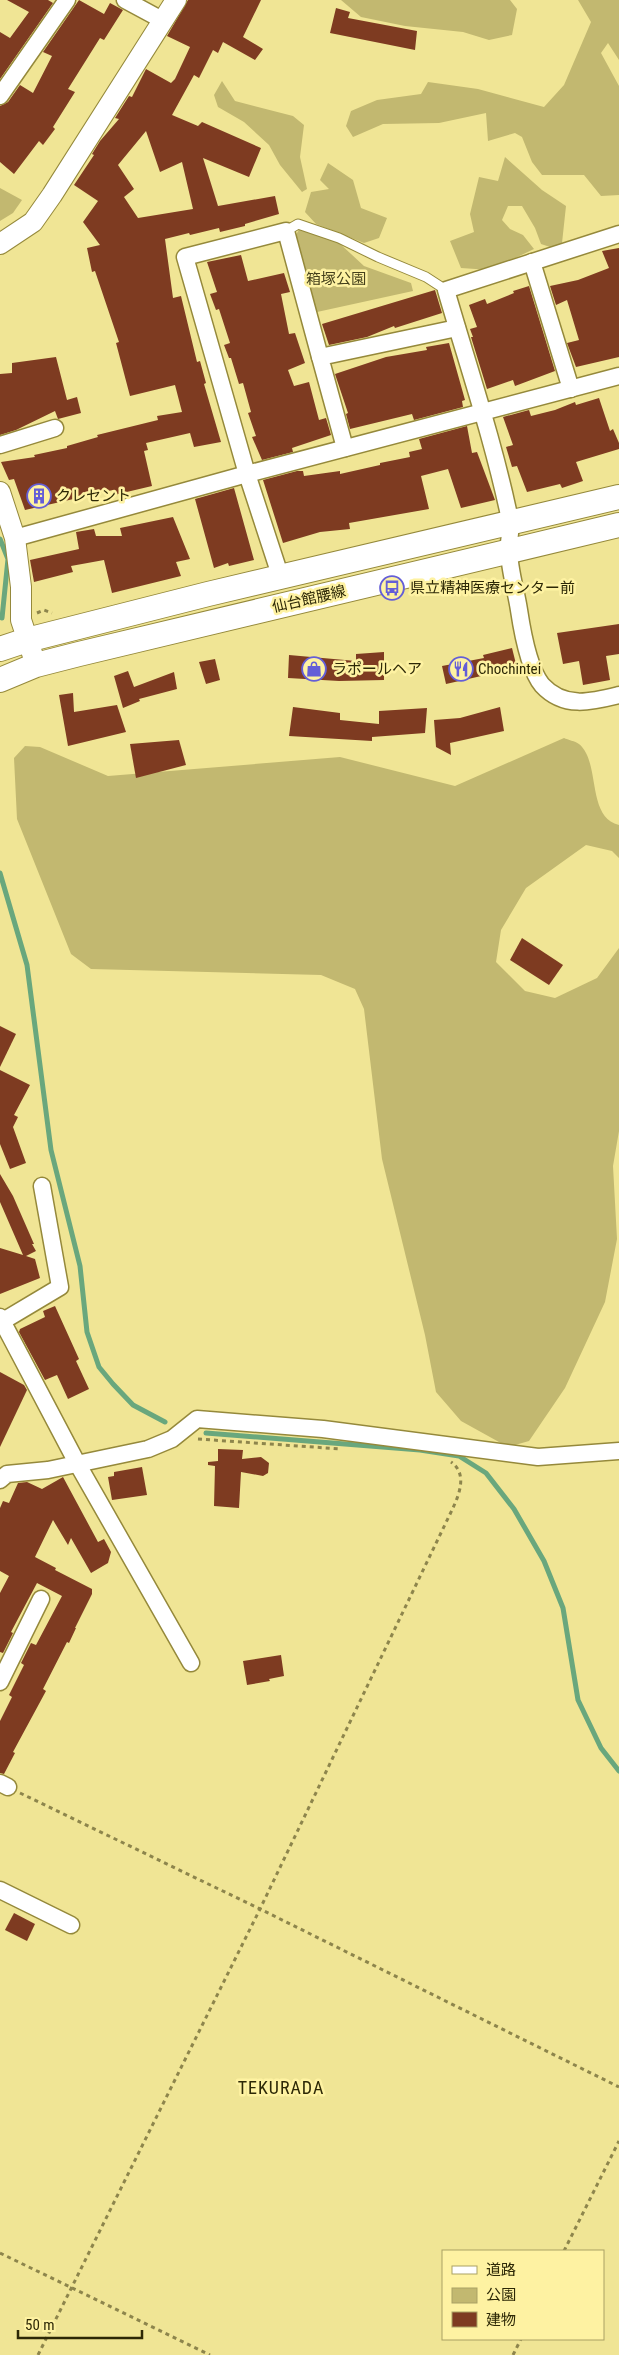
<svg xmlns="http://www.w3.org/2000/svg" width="619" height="2355" viewBox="0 0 619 2355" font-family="'Roboto Condensed','Noto Sans JP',sans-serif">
  <rect width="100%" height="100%" fill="#f0e595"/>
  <g fill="#c2b870">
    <path d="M341 0H510L517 9 512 35 489 40 463 32 405 26 361 17Z"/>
    <path d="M578 0H619V60L608 43 601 53 619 86V195L601 196 584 175H542L532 162 522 137 515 133 488 141 486 113 439 123 383 124 353 137 346 126 351 111 377 100 421 94 428 82 478 89 544 107 564 85 591 22Z"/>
    <path d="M222 81 235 101 293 116 304 125 300 157 307 189 302 192 280 165 269 145 244 122 218 107 214 95Z"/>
    <path d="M505 157 542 190 566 206 562 243 553 248 541 244 535 228 522 206H508L502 220 510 229 523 235 534 249 490 270 461 268 450 241 474 232 470 214 479 177 498 181Z"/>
    <path d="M328 163 353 180 361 208 387 218 379 238 364 243 316 224 305 212 311 192 329 189 320 180Z"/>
    <path d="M0 188 22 200 13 213 0 221Z"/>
    <path d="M300 228 337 241 364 266 411 283 413 291 317 312 294 238Z"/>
    <path d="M564 738C568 740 575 741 579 744 601 762 586 817 619 825V858L612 851 586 845 526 888 501 930 496 962 525 991 555 998 597 978 619 948V1131L613 1166 617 1239 605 1302 565 1388 529 1441 508 1447 461 1421 436 1392 425 1335 382 1159 364 1009 355 989 321 975 91 969 71 954 17 819 14 758 25 746 40 747 108 776 340 757 455 786Z"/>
  </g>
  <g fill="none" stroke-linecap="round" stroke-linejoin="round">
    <g stroke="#69a77d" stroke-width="5">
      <path d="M0 539 8 559 2 618"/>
      <path d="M0 873 27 965 51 1150 80 1266 87 1332 99 1367 113 1384 133 1405 165 1422"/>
      <path d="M206 1433 420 1450 459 1456 486 1473 514 1509 544 1561 563 1608 578 1700 601 1748 619 1771"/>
    </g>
  </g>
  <g fill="#7e3b21" fill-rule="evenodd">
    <path d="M7 0H48L53 3 0 79V32L10 38 29 12Z"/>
    <path d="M79 0 104 14 110 3 123 10 104 40 100 38 68 89 75 92 53 127 55 129 43 145 39 141 14 174 0 162V106L8 102 20 85 33 93 52 56 43 52Z"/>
    <path d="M188 0H261L243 37 263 49 255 60 223 42 218 53 213 50 199 78 194 75 172 115 198 126 202 122 261 148 249 177 203 158 218 206 275 196 279 214 245 224V226L220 232 219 228 190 235 189 233 165 239 173 298 181 296 197 362 200 361 206 383 204 384 221 442 194 447 190 433 146 443 148 450 144 451 152 486 114 495 113 490 25 510 14 479 9 480 1 462 35 457 34 455 67 448V446L98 437 97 435 158 420 157 416 182 412 175 385 130 396 116 343 119 342 95 271 92 272 87 248 100 245 83 222 98 201 74 185 94 155 92 154 100 141 119 119 115 118 129 96 132 97 146 69 171 83 175 79 190 47 167 36ZM146 131 160 172 182 162 193 209 138 218 124 197 134 189 118 165Z"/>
    <path d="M336 8 350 12 348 18 417 31 415 50 330 33Z"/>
    <path d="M619 248V357L576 367 567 343 579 340 567 300 556 305 550 286 578 280 609 268 602 251Z"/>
    <path d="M241 255 248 281 284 273 290 292 281 294 289 334 295 333 305 363 288 370 294 386 309 382 319 420 326 418 331 435 292 448 293 452 262 460 252 437 256 436 248 413 251 412 243 383 239 384 231 358H229L224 345 230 343 219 309 216 310 210 294 217 292 207 262Z"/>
    <path d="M529 286 555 371 515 386 513 380 487 389 471 337H473L470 329 477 327 469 305 485 299 487 304 514 293 513 291Z"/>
    <path d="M435 290 442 313 395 328 394 326 367 337 329 345 322 324Z"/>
    <path d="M449 343 465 400 462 401 463 407 414 420 412 414 350 429 346 414 348 413 335 374 386 357 427 350 426 347Z"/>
    <path d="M56 357 67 400 77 397 81 413 58 419 55 411 16 430 0 435V374L12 373V363Z"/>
    <path d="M599 398 610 431 613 429 619 443V449L576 462 583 481 562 488 560 484 527 492 517 466 512 467 506 447 513 445 503 417 529 410 531 416 555 410 575 402 576 405Z"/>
    <path d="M467 426 472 453 477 452 495 500 461 508 448 469 421 476 429 509 349 523 350 529 320 532 283 543 263 480 297 471H303L304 476 340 471V474L380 465V463L410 457 409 452 422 449 419 439Z"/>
    <path d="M234 488 254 560 229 566 228 563 214 568 195 499Z"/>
    <path d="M173 517 190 559 176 562 181 576 112 593 104 560 71 566 73 572 34 582 30 560 79 549 76 532 94 529 96 536H122L120 528Z"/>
    <path d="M619 624V654L606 656 610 680 583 685 579 661 563 664 557 633Z"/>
    <path d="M512 648 517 668 446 684 442 666 484 658 483 655Z"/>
    <path d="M384 652V680L339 681 288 678 289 655 356 661V654Z"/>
    <path d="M215 659 220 680 206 684 199 662Z"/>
    <path d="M128 671 134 687 174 672 177 689 139 699 140 701 123 708 114 676Z"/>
    <path d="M73 693 74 712 117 705 126 732 68 746 59 695Z"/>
    <path d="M293 707 340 713V720L379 724V711L427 708 425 733 372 737V741L289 736Z"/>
    <path d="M500 707 504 731 450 743 451 755 436 747 434 720 460 718Z"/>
    <path d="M179 740 186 765 136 778 130 744Z"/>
    <path d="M522 938 563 965 549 985 510 960Z"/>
    <path d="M0 1026 16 1034 0 1067Z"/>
    <path d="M0 1070 30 1085 14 1115 18 1117 13 1127 26 1163 10 1169 0 1144Z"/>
    <path d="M0 1174 13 1196 34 1244H32L36 1251 26 1256 35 1259 40 1278 0 1294V1248L23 1255 0 1202Z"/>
    <path d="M55 1306 79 1359 76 1361 89 1389 68 1399 57 1375 45 1380 19 1332 20 1329 45 1317 43 1311Z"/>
    <path d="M0 1372 24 1385 27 1390 0 1447Z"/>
    <path d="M218 1449 243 1450 242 1459 261 1457 269 1463 268 1473 263 1476 241 1472 239 1508 214 1506 215 1466 208 1465V1462L218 1461Z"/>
    <path d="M142 1467 147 1495 112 1500 108 1477 114 1476V1472Z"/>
    <path d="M63 1477 98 1542 104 1539 111 1552 108 1563 91 1573 71 1538 68 1545 53 1520 35 1557 56 1568 55 1570 92 1589V1594L75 1628H76L69 1643 67 1642 43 1689 46 1691 13 1752 15 1753 4 1774 0 1773V1721L12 1697 9 1695 24 1665 21 1663 31 1643 36 1645 62 1596 37 1583 11 1632 13 1633 3 1653 0 1652V1593L9 1576 0 1571V1508L3 1501 9 1503 18 1483 27 1482 42 1489Z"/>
    <path d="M281 1655 284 1676 269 1679 270 1681 247 1685 243 1661Z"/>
    <path d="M14 1913 35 1924 27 1941 5 1930Z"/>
  </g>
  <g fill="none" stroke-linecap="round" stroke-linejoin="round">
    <g stroke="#95893b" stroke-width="11">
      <path id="service" d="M286 231 298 224 339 238 378 257 426 277 446 290"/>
    </g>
    <g stroke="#95893b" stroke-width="19">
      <g id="minor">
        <path d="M125 0 164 21"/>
        <path d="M0 96 67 0"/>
        <path d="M619 234 446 290C468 366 494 442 510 520 512 530 508 540 509 550 509 569 516 590 519 610 522 630 529 669 542 685 564 709 591 702 619 695"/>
        <path d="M532 262 571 389"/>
        <path d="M0 445 55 428"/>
        <path d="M345 448 320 357 457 328"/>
        <path d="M15 538 247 474 619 376"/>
        <path d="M281 578 247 474 185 257 286 231 320 357"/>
        <path d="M0 1317 77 1463 191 1663"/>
        <path d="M3 1321 60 1287 42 1186"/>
        <path d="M0 1480 7 1474 48 1470 148 1449 172 1439 197 1419 323 1429 538 1457 619 1451"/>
        <path d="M0 1682 41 1599"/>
        <path d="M0 1783 8 1787"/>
        <path d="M0 1890 71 1925"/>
      </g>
    </g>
    <g stroke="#95893b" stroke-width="22">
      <g id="tertiary">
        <path d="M0 244 33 222 52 195 176 0"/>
        <path d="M0 492 15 538 21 587V620L36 665"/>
      </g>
    </g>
    <g stroke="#95893b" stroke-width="26">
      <g id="secondary">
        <path d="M0 649 27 640 208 594 619 497"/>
        <path d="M0 680 36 665 79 654 619 525"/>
      </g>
    </g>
    <g stroke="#8d854c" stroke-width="3" stroke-dasharray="4 4" stroke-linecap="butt">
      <path d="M37 613 44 610 52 613"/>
      <path d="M198 1439 341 1449"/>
      <path d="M20 1793 260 1909 619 2087"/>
      <path d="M564 2251 619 2141"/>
      <path d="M0 2253 210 2355"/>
      <path d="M38 2355 260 1909 452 1510C459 1495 468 1474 451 1462"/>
      <path d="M513 2355 521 2339"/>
    </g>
    <use href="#service" stroke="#fff" stroke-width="9"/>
    <use href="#minor" stroke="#fff" stroke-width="16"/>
    <use href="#tertiary" stroke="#fff" stroke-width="20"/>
    <use href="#secondary" stroke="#fff" stroke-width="24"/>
  </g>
  <defs>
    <g id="building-ring" transform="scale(1.25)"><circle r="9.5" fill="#fef2a2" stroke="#645ed7" stroke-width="1.5"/><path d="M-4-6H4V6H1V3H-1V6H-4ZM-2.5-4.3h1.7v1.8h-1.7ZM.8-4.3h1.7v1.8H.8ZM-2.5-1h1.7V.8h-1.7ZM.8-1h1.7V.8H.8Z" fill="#645ed7"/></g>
    <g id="bus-ring" transform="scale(1.25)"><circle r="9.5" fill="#fef2a2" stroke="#645ed7" stroke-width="1.5"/><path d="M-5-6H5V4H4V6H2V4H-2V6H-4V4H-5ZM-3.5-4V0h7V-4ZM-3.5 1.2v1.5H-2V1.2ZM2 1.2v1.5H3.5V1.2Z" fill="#645ed7"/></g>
    <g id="shop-ring" transform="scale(1.25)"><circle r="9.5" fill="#fef2a2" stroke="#645ed7" stroke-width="1.5"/><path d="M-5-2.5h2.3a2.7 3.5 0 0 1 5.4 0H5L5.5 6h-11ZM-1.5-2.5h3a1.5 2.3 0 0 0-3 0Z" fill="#645ed7"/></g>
    <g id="restaurant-ring" transform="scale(1.25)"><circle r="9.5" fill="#fef2a2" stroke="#645ed7" stroke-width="1.5"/><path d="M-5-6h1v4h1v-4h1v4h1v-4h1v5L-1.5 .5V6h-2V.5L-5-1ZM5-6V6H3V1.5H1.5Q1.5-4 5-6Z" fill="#645ed7"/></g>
  </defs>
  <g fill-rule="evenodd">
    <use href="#building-ring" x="39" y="496"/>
    <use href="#bus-ring" x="392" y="588"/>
    <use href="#shop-ring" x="314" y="669"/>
    <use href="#restaurant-ring" x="461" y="669"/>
  </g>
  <g text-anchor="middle" stroke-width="5" stroke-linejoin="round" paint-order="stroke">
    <g font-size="15" fill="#45401b" stroke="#fef2a2">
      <text x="336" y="284">箱塚公園</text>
    </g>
    <g font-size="15" fill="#2d2806" stroke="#fef2a2" text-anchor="start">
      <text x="56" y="501">クレセント</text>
      <text x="410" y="593">県立精神医療センター前</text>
      <text x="332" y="674">ラポールヘア</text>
      <text x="478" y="674">Chochintei</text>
    </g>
    <g font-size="15" fill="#2d2806" stroke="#fef2a2">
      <text transform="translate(309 599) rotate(-13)" y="5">仙台館腰線</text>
    </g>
    <g font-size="18" letter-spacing="1" fill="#2d2806" stroke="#fef2a2">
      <text x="281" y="2094">TEKURADA</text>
    </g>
  </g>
  <rect x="442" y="2250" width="162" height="90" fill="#fef2a2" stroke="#aaa164"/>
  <rect x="452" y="2266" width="25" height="8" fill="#ffffff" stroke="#aaa164"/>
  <text x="486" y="2275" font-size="15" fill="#2d2806">道路</text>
  <rect x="452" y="2288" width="25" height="15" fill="#c2b870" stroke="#aaa164"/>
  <text x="486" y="2300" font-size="15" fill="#2d2806">公園</text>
  <rect x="452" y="2312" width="25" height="15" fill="#7e3b21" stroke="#aaa164"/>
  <text x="486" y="2325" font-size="15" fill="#2d2806">建物</text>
  <path d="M18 2330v8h124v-8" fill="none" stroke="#2d2806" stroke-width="2.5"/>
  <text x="25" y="2330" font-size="15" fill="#2d2806" stroke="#fef2a2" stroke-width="4" paint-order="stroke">50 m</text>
</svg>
